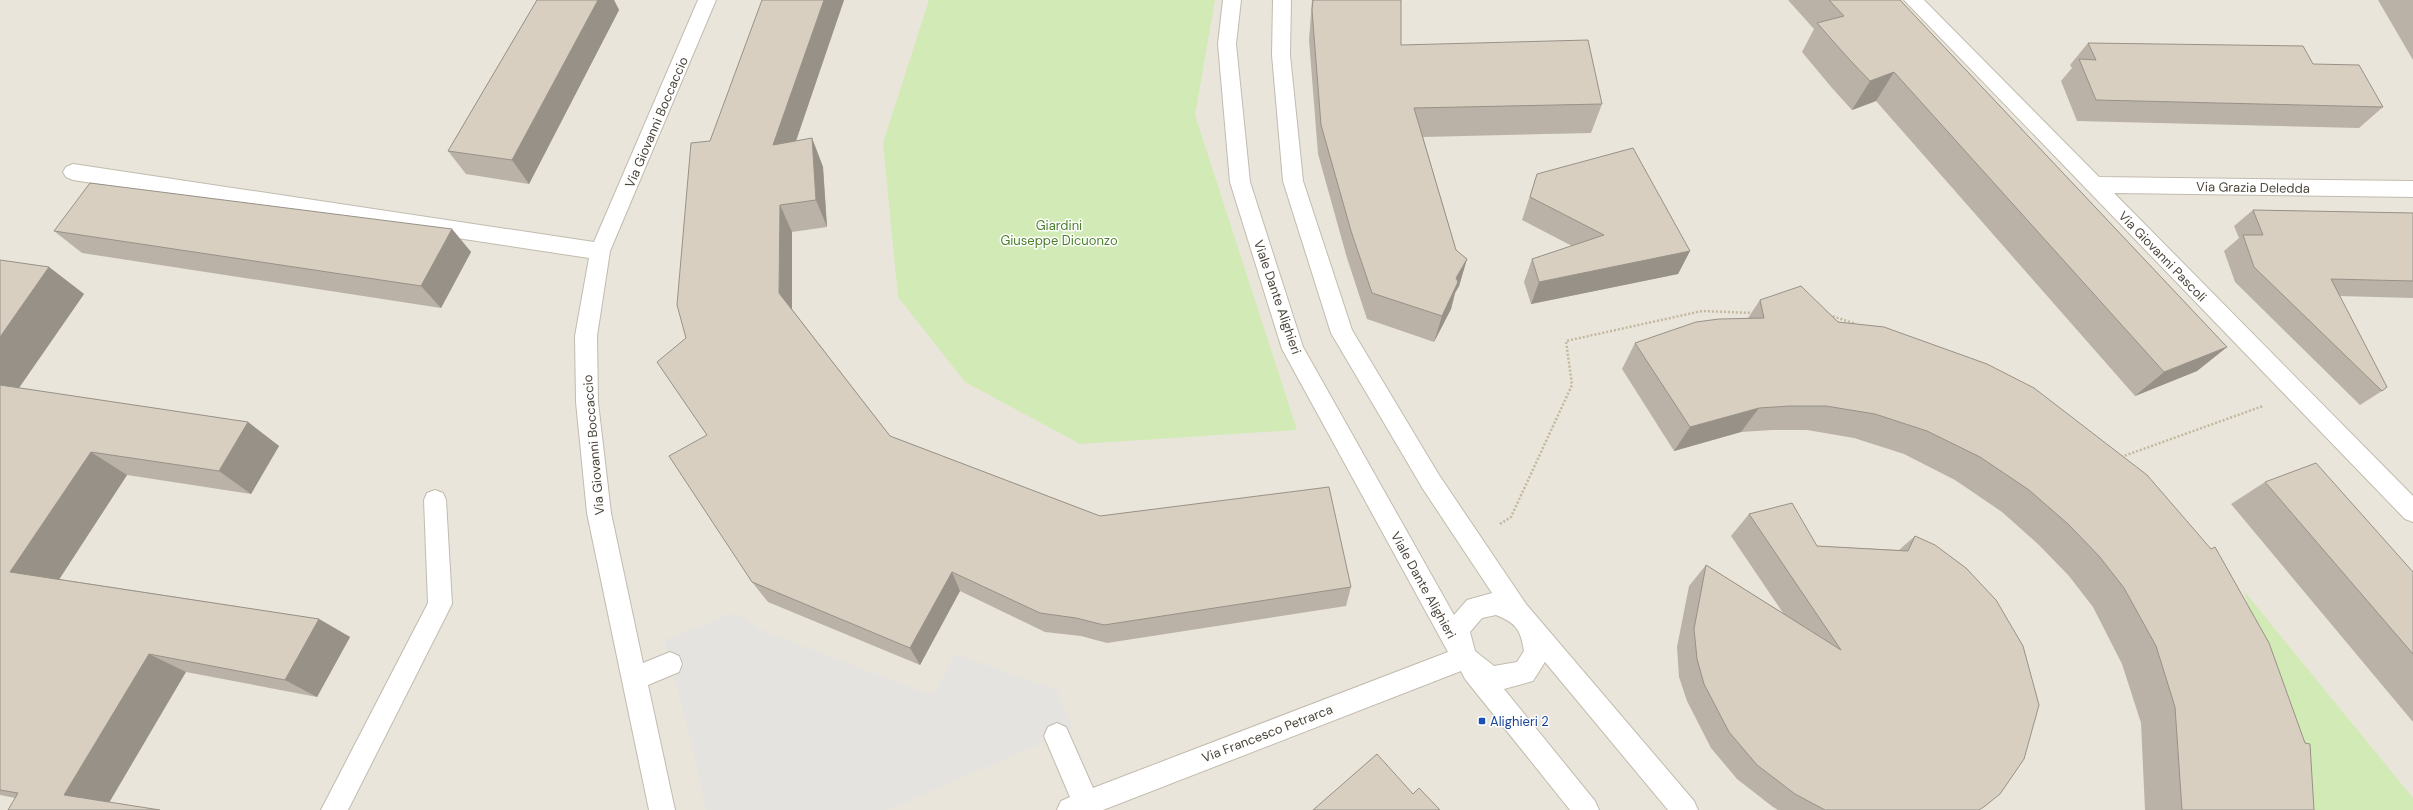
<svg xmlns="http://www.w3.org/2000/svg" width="2413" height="810" viewBox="0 0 2413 810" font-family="'DM Sans',sans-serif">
  <rect width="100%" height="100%" fill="#f6f3ec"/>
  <rect fill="#eae5da" x="0" y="0" width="2413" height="810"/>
  <g fill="#d2eab5">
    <path d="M929 0H1215L1195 115 1297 430 1080 444 965 382 898 297 883 143Z"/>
    <path d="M2244 591 2413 798V810H2306Z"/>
  </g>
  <path fill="#e5e3e0" d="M734 613 764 631 915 689 934 694 955 654 1057 690 1073 729 888 810H706L691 740 664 640Z"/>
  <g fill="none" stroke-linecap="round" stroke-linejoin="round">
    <g stroke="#c2bbae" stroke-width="2">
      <g id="minor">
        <path d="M698 0H716L610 251 597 336 598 402 611 513 643 663 670 652 679 656 682 664 679 672 648 685 675 810H649L587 513 576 402 575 336 589 258 73 180 66 177 63 172 66 167 73 164 594 242Z"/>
        <path d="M1223 0H1241L1236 44 1250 182 1303 347 1454 615 1467 600 1492 593 1423 489 1331 333 1283 181 1272 55 1273 0H1291L1290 55 1303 181 1352 330 1439 475 1526 604 1694 801 1698 810H1668L1545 662 1533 681 1504 689 1595 801 1599 810H1570L1465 679 1461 671 1103 810H1057L1061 801 1070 797 1044 736 1048 727 1057 723 1066 727 1093 788 1448 652 1282 349 1230 182 1218 44ZM1496 615C1516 623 1521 630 1524 651L1517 662 1494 666 1475 651 1470 632 1482 618Z"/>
        <path d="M1904 0H1924L2099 177 2413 181V197L2114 193 2413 496V522L2405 519Z"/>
        <path d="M435 490 443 493 446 500 452 604 348 810H321L428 603 424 500 427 493Z"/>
      </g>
    </g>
    <g stroke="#c4b79f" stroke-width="2.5" stroke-dasharray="2 2" stroke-linecap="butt">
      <path d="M1829 315 1856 324"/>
      <path d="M2121 457 2263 406"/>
      <path d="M1500 524 1511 517 1572 385 1566 341 1702 311 1754 313"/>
    </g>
    <use href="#minor" fill="#fff" fill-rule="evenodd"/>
  </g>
  <g fill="#bab2a6">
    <path d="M537 0H614L619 10 529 184 466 174 448 151Z"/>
    <path d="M762 0H844L796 141 812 138 823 167 827 227 792 232V309L890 436 1100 516 1351 587 1346 606 1107 643 1081 636 1045 632 960 591 920 665 768 602 752 582 707 435 686 338Z"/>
    <path d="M1312 0H1401V45L1602 104 1591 133 1423 137 1456 250 1467 259 1459 286 1455 293 1451 309 1434 342 1367 319 1347 258 1318 154 1309 40Z"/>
    <path d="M1788 0H1900L2227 347 2197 371 2135 396 1876 101 1852 110 1832 88 1802 52 1814 29Z"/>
    <path d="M2378 0H2413V60Z"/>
    <path d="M2088 43 2313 64 2383 107 2359 128 2077 121 2061 81 2072 68 2070 65Z"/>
    <path d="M1537 174 1690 251 1678 274 1531 304 1524 282 1532 259 1572 246 1522 220Z"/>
    <path d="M2253 210 2413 213V298L2339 296 2382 391 2360 405 2235 282 2224 251 2239 238 2234 226Z"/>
    <path d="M452 229 471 252 441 308 82 253 54 231Z"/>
    <path d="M0 260 49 267 84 294 19 388 248 422 279 446 251 494 127 475 59 579 319 619 350 637 317 697 186 672 15 798 0 795Z"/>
    <path d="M1760 300 1987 364 2314 810H2145L2141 723 2122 664 2093 607 2069 576 2039 545 2002 512 1955 480 1904 454 1854 438 1807 430H1772L1741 432 1674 451 1622 369 1635 343 1748 318Z"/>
    <path d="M2265 482 2413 572V722L2231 504Z"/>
    <path d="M1749 514 1817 546 1899 550 1915 536 1979 810H1778L1773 807 1737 779 1711 748 1687 701 1679 677 1677 647 1689 586 1706 565 1783 613 1731 536Z"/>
  </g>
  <g fill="#979187">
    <path d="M598 0H614L619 10 529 184 512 160Z"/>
    <path d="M824 0H844L785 173 773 145Z"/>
    <path d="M1894 72 1876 101 1852 110 1870 81Z"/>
    <path d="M812 138 823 167 827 227 816 200Z"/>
    <path d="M780 205 792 232V318L779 293Z"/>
    <path d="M452 229 471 252 441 308 421 286Z"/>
    <path d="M1690 251 1678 274 1531 304 1539 282Z"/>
    <path d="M1467 259 1459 286 1455 293 1451 309 1434 342 1442 316 1456 278Z"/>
    <path d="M49 267 84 294 7 405 0 400V337Z"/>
    <path d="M2227 347 2197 371 2135 396 2164 372Z"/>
    <path d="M1759 408 1741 432 1674 451 1690 427Z"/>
    <path d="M248 422 279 446 251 494 219 471Z"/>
    <path d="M91 452 127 475 51 592 10 572Z"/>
    <path d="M952 572 960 591 920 665 910 648Z"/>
    <path d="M319 619 350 637 317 697 285 680Z"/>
    <path d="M149 654 186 672 106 808 64 795Z"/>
  </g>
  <g fill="#d8cfc1" stroke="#979187">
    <path d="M537 0H598L512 160 448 151Z"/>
    <path d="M762 0H824L773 145 812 138 816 200 780 205 779 293 890 436 1100 516 1329 487 1351 587 1104 625 1076 618 1040 613 952 572 910 648 752 582 669 456 707 435 657 362 686 338 677 305 691 143 710 141Z"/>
    <path d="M1313 0H1401V45L1588 40 1602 104 1414 108 1456 250 1467 259 1456 278 1458 282 1442 316 1372 293 1351 231 1321 125 1312 10Z"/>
    <path d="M1829 0H1900L2227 347 2164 372 1894 72 1870 81 1849 59 1817 23 1844 16Z"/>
    <path d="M2088 43 2303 46 2313 64 2359 65 2383 107 2096 100 2079 59 2096 60Z"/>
    <path d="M1633 148 1690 251 1539 282 1532 259 1604 235 1530 197 1537 174Z"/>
    <path d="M90 183 452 229 421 286 54 231Z"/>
    <path d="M2253 210 2413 213V281L2331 279 2387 387 2382 391 2254 267 2243 235H2263Z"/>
    <path d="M0 260 49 267 0 337Z"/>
    <path d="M1801 286 1838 322 1884 327 1987 364 2034 388 2147 475 2211 549 2215 547 2269 643 2305 743 2310 744 2314 810H2182L2175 707 2156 646 2124 588 2099 556 2068 524 2029 490 1980 457 1927 431 1875 414 1826 406H1790L1759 408 1690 427 1635 343 1696 322 1719 319 1764 318 1760 300Z"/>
    <path d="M0 385 248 422 219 471 91 452 10 572 319 619 285 680 149 654 64 795 160 810H8L18 793 0 790Z"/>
    <path d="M2316 463 2413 572V654L2265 482Z"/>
    <path d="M1792 503 1817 546 1908 551 1915 536 1935 545 1966 568 1996 600 2023 646 2039 705 2024 759 2000 794 1985 806 1979 810H1825L1795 794 1757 765 1729 732 1704 684 1697 659 1694 629 1706 565 1841 650 1749 514Z"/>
    <path d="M1377 754 1413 794 1419 788 1440 810H1313Z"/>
  </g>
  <rect fill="#1a4fb4" stroke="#fff" stroke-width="1.5" x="1478" y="717" width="8" height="8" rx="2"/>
  <g text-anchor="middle" stroke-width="3" stroke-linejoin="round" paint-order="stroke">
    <g font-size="13" fill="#4b4439" stroke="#fff">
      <text transform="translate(656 122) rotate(-67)" y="5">Via Giovanni Boccaccio</text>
      <text transform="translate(2253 187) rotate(1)" y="5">Via Grazia Deledda</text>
      <text transform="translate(2163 256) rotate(46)" y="5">Via Giovanni Pascoli</text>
      <text transform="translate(1278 297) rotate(71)" y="5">Viale Dante Alighieri</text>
      <text transform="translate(593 445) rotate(-95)" y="5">Via Giovanni Boccaccio</text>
      <text transform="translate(1424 585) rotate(61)" y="5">Viale Dante Alighieri</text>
      <text transform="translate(1267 733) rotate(-21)" y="5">Via Francesco Petrarca</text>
    </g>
    <g font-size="13" fill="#4a7f2a" stroke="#fff">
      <text x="1059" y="230">Giardini<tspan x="1059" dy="15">Giuseppe Dicuonzo</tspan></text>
    </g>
    <g font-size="13" fill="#164399" stroke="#fff" text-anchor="start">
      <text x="1490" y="726">Alighieri 2</text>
    </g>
  </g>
</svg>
